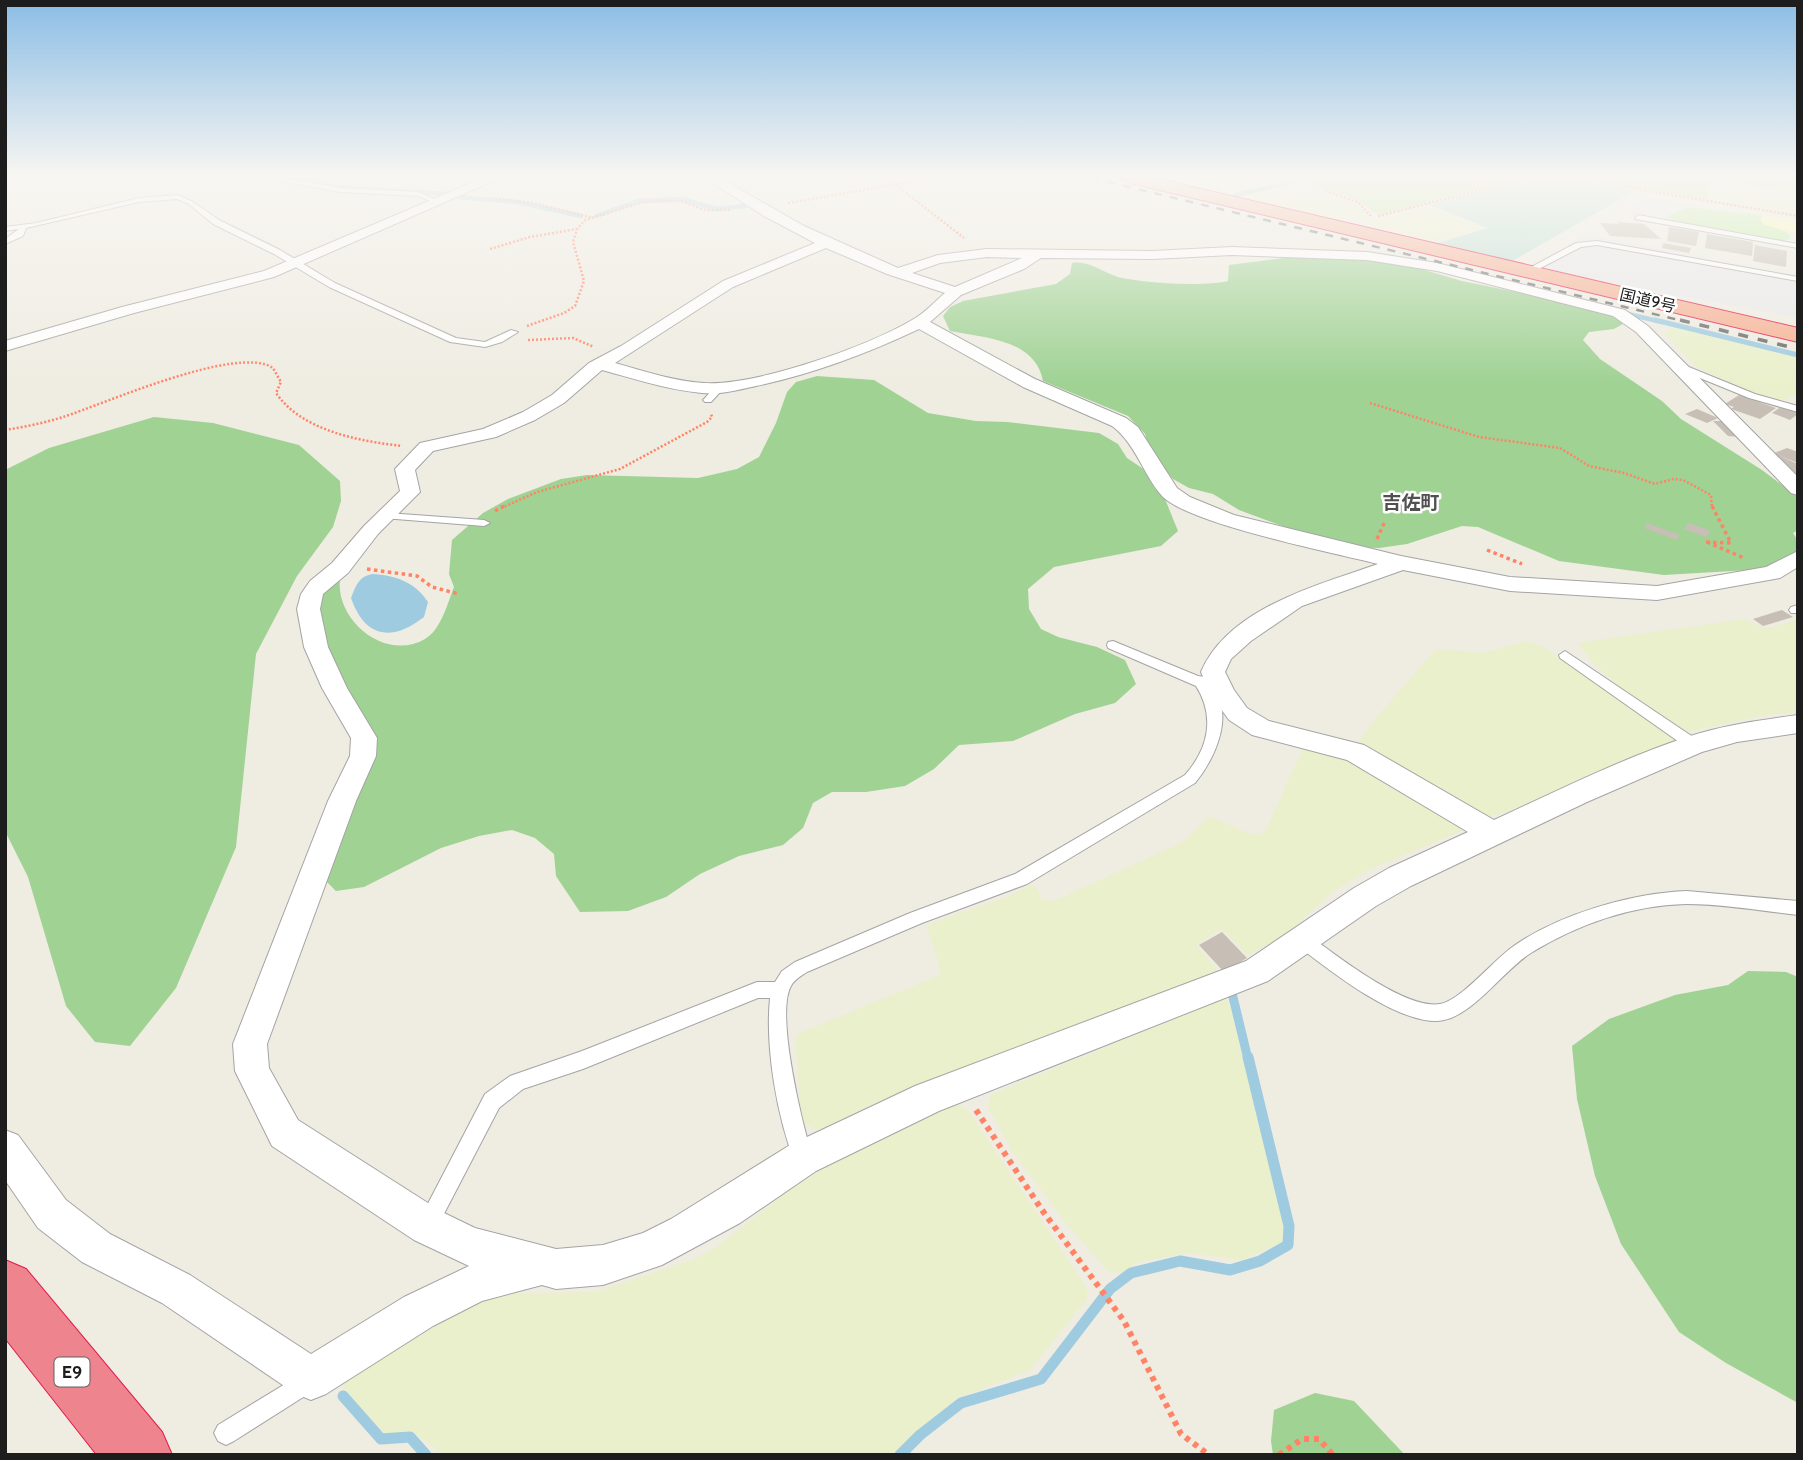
<svg xmlns="http://www.w3.org/2000/svg" width="1803" height="1460" viewBox="0 0 1803 1460" font-family="Cabin,'Noto Sans JP',sans-serif">
  <rect width="100%" height="100%" fill="#efece2"/>
  <g fill="#eaf0cc">
    <path d="M1159 178H1308L1284 184 1316 197 1332 194 1340 196 1353 203 1368 215 1343 221Z"/>
    <path d="M1720 181 1798 193V214L1720 201 1717 198Z"/>
    <path d="M1427 206 1485 228 1436 241 1362 223Z"/>
    <path d="M1674 327 1798 356 1797 393 1781 402 1756 394 1696 367 1666 335 1665 331Z"/>
    <path d="M1745 619 1765 629 1798 619V712L1765 715 1687 732 1630 695 1597 667 1577 643Z"/>
    <path d="M1526 641 1544 647 1673 737 1672 744 1587 775 1517 809 1489 817 1359 743 1372 722 1436 649 1484 653Z"/>
    <path d="M1303 748 1353 759 1466 829 1364 872 1331 893 1288 933 1251 954 1247 955 1225 931 1220 930 1196 945 1217 969 1214 976 969 1065 873 1104 824 1129 818 1130 804 1123 801 1116 795 1037 799 1033 938 976 941 971 927 927 929 924 1009 896 1031 885 1037 888 1041 899 1054 901 1183 842 1207 818 1211 817 1252 835 1265 832Z"/>
    <path d="M1222 999 1229 1001 1285 1231 1283 1242 1242 1260 1189 1253 1138 1262 1121 1273 1108 1271 1064 1221 1012 1151 988 1107 990 1095Z"/>
    <path d="M957 1104 967 1109 1087 1288V1299L1030 1370 956 1399 891 1455H444L416 1434 384 1433 342 1388 347 1378 465 1309 495 1294 595 1292 692 1260 716 1247 790 1190 819 1171 933 1112Z"/>
  </g>
  <g fill="#c1eea4">
    <path d="M1311 178H1519L1380 214C1371 213 1365 204 1357 200 1338 191 1318 188 1298 182Z"/>
    <path d="M1600 178H1712L1708 198 1705 199 1629 186Z"/>
    <path d="M1721 178H1798V193L1723 181Z"/>
    <path d="M1687 207 1762 215 1763 223 1788 233 1790 239 1783 241 1669 222 1672 219 1665 217Z"/>
  </g>
  <g fill="#a0d294">
    <path d="M1300 256 1394 261 1462 281 1595 308 1615 315 1623 324 1614 329 1589 332 1583 340 1600 359 1662 401 1681 419 1762 470 1798 497V530L1793 533 1798 541V554L1767 569 1664 575 1559 561 1478 527 1462 526 1407 544 1379 548 1349 547 1285 527 1239 510 1213 494 1189 488 1173 479 1150 452 1145 434 1128 416 1043 381C1035 339 985 338 950 331L943 316 950 307 963 301 1056 284 1070 274 1072 263C1090 260 1101 272 1118 277 1142 283 1205 287 1228 281L1229 265Z"/>
    <path d="M817 376 874 380 928 413 976 421 1007 422 1099 433 1118 444 1127 458 1148 472 1165 499 1178 531 1161 546 1054 567 1028 589 1029 609 1041 629 1058 637 1097 647 1125 660 1136 684 1115 703 1075 714 1013 741 959 745 934 769 905 786 866 792H832L813 803 803 828 783 845 739 856 700 874 666 897 628 911 580 912 556 876 554 854 535 838 512 830 479 836 441 848 364 887 336 891 322 877 366 773 318 637V590L340 579C335 621 386 662 425 639 441 630 448 602 454 587L449 574 452 540 483 513 508 499 561 479 587 475 698 478 737 469 759 457 776 423 787 392 796 382Z"/>
    <path d="M154 417 213 423 299 445 340 481 341 501 333 527 297 576 256 654 236 847 176 988 130 1046 95 1042 66 1006 28 877 5 831V470L49 448Z"/>
    <path d="M1748 971 1786 972 1798 977V1403L1726 1363 1679 1332 1621 1244 1595 1176 1577 1099 1572 1046 1609 1019 1675 995 1728 985Z"/>
    <path d="M1315 1393 1354 1401 1405 1455H1273L1271 1441 1274 1410Z"/>
  </g>
  <path fill="#bedfd3" d="M1533 178H1590L1633 192 1514 260 1509 261 1435 244 1488 228 1429 205Z"/>
  <path fill="#fff7b1" d="M1762 215 1798 221V234L1765 225 1761 221Z"/>
  <g fill="#e9e9e9">
    <path d="M1648 197 1682 203 1681 207 1664 217 1653 214 1636 219 1618 214Z"/>
    <path d="M1585 237H1601L1798 276V318L1553 272V267L1537 263Z"/>
  </g>
  <path fill="#9fcbe0" d="M372 574C395 575 415 582 428 602L424 617C392 642 365 638 351 598 356 586 358 577 372 574Z"/>
  <g fill="none" stroke-linecap="round" stroke-linejoin="round">
    <g stroke="#9fcbe0" stroke-width="4.5">
      <path d="M299 178 335 187 447 194"/>
      <path d="M1236 195 1309 178"/>
      <path d="M458 197 517 202 581 216"/>
      <path d="M596 216 638 201 683 199 716 209 745 206"/>
      <path d="M1628 314 1662 322"/>
    </g>
    <path stroke="#9fcbe0" stroke-width="5" d="M1655 320 1798 355"/>
    <path stroke="#9fcbe0" stroke-width="9" d="M1232 993 1248 1059"/>
    <g stroke="#9fcbe0" stroke-width="11">
      <path d="M343 1396 381 1439 410 1437 426 1455"/>
      <path d="M900 1455 920 1435 961 1403 1041 1379 1110 1289 1131 1273 1180 1261 1230 1270 1260 1261 1288 1245 1289 1226 1248 1057"/>
    </g>
  </g>
  <g fill="#c7bfb5">
    <path d="M1617 222 1644 224 1661 239 1610 236 1600 223 1619 224Z"/>
    <path d="M1669 227 1699 232 1696 246 1667 241Z"/>
    <path d="M1707 234 1753 242 1752 256 1705 248Z"/>
    <path d="M1663 243 1691 248 1689 253 1662 248Z"/>
    <path d="M1755 245 1787 251 1786 267 1753 261Z"/>
    <path d="M1739 395 1776 408 1760 419 1731 409 1734 407 1725 404Z"/>
    <path d="M1782 406 1798 412V414L1790 420 1772 413Z"/>
    <path d="M1697 409 1718 418 1707 423 1685 414Z"/>
    <path d="M1713 421H1725L1741 437 1728 436Z"/>
    <path d="M1787 448 1798 452V463L1780 456 1798 464V473L1794 475 1774 453Z"/>
    <path d="M1647 523 1680 535 1677 540 1644 528Z"/>
    <path d="M1689 523 1711 531 1706 537 1684 529Z"/>
    <path d="M1782 610 1793 617 1763 626 1753 619Z"/>
    <path d="M1222 932 1247 958 1224 972 1199 945Z"/>
  </g>
  <g fill="none" stroke-linecap="round" stroke-linejoin="round">
    <g stroke="#a4a4a4" stroke-width="2">
      <g id="service">
        <path d="M234 178H286L340 188 419 192 440 202 435 203 418 196 340 192 280 181Z"/>
        <path d="M178 195 193 202 219 220 280 250 335 283 456 338 485 342 511 330 518 332 502 342 485 347 450 342 329 287 274 254 213 224 189 204 177 199 139 202 26 228 23 236 5 244V239L19 229 5 231V227L36 223 139 198Z"/>
        <path d="M1638 215 1798 244V248L1635 219Z"/>
        <path d="M1597 241 1798 277V281L1597 245 1581 247 1529 274 1522 272 1576 243Z"/>
        <path d="M1673 363H1679L1755 394 1798 406V412L1749 398 1673 367Z"/>
        <path d="M716 386 724 388 711 402H705L703 400Z"/>
        <path d="M387 513 484 520 490 523 484 526 383 518 381 516Z"/>
        <path d="M1798 605V613H1791L1789 610 1791 607Z"/>
        <path d="M1113 641 1198 676 1214 678 1216 681 1210 685C1215 693 1220 701 1222 711 1225 735 1210 765 1195 783L1027 884 922 923 807 972C801 976 794 980 791 986 775 1014 803 1127 813 1158L810 1165 803 1168 796 1165C777 1118 765 1048 770 998H758L583 1069 523 1089 499 1108 435 1231 428 1234 421 1231 418 1224 421 1217 485 1094 510 1076 582 1051 757 982H775L782 971 795 962 910 913 1015 874 1185 775C1209 748 1215 716 1196 686L1108 648 1107 645 1108 642Z"/>
        <path d="M1565 651 1699 741 1701 745 1699 749H1689L1560 658 1559 655Z"/>
        <path d="M1687 891 1798 901V915C1761 911 1724 904 1686 904 1632 905 1576 925 1531 953 1503 970 1471 1020 1437 1021 1395 1022 1330 971 1298 946L1296 941 1298 936 1304 934 1310 936C1337 956 1406 1010 1440 1004 1460 1001 1493 961 1511 948 1556 915 1631 893 1687 891Z"/>
        <path d="M308 1370 316 1373 319 1381 316 1389 234 1441 226 1445 218 1441 214 1433 218 1425Z"/>
      </g>
    </g>
    <g stroke="#a4a4a4" stroke-width="2">
      <g id="minor">
        <path d="M483 178H500L274 277 134 313 5 351V341L122 307 264 271Z"/>
        <path d="M705 178H720L804 226 898 268 938 255 987 249 1152 251 1232 247 1367 252 1437 263 1625 310 1648 326 1798 477V495L1791 493 1636 332 1613 316 1437 271 1367 260 1232 255 1152 259 1041 258 1024 269 961 295 930 322 1035 379 1126 418 1138 427 1177 488 1190 497 1234 515 1401 556 1510 577 1657 586 1766 567 1798 551V567L1780 578 1657 600 1510 591 1403 570 1302 606 1251 641 1231 659 1225 672 1234 690 1247 708 1269 721 1364 745 1494 820C1557 791 1621 759 1687 737 1723 725 1760 720 1798 715V733L1737 742 1702 752 1587 802 1411 886 1376 906 1268 981 939 1111 816 1171 740 1223 662 1265 603 1285 556 1289 542 1285 482 1301 433 1326 326 1394 311 1400 296 1394 162 1303 82 1262 38 1228 5 1180V1130L18 1135 66 1200 110 1234 190 1275 311 1354 404 1297 469 1266 414 1240 272 1146 235 1071 233 1044 328 801 350 756 351 738 322 688 304 647 297 609 301 594 310 581 332 563 364 526 400 491 395 469 420 443 483 429 523 412 552 395 589 363 621 346 723 281 815 243 764 216ZM826 248 887 274 945 293C934 302 924 314 912 320 866 347 756 386 704 383 673 381 644 371 615 363L733 287ZM987 257 1022 258 955 287 912 273 940 263ZM919 329 1023 387 1112 426C1136 444 1143 474 1162 496 1189 524 1334 553 1378 564 1318 585 1228 608 1201 672L1210 694 1229 720 1252 735 1347 760 1468 832 1389 868 1354 888 1246 961 915 1086 790 1145 671 1219 643 1233 603 1245 556 1249 475 1228 442 1212 298 1120 269 1068 267 1044 356 801 376 756 377 738 347 688 328 647 320 609 323 594 348 573 378 534 420 492 415 470 433 451 496 437 535 420 564 403 602 370C635 379 668 390 702 393 720 395 738 390 756 386 813 374 866 354 919 329Z"/>
      </g>
    </g>
    <g stroke="#e6174a" stroke-width="2">
      <path id="trunk" d="M1121 178H1154L1798 328V342L1130 183Z"/>
    </g>
    <g stroke="#e6174a" stroke-width="2">
      <path id="motorway" d="M5 1260 26 1269 162 1432 172 1455H97L5 1338Z"/>
    </g>
    <g stroke="#ff8364" stroke-width="2.5" stroke-dasharray="2 2" stroke-linecap="butt">
      <path d="M887 178 964 238"/>
      <path d="M1593 178 1637 189 1798 216"/>
      <path d="M1325 191 1358 202 1371 216"/>
      <path d="M491 198 533 203 594 218"/>
      <path d="M788 203 934 178"/>
      <path d="M1378 216 1527 178"/>
      <path d="M490 249 530 237 577 229"/>
      <path d="M527 326 564 313 575 306 584 281 573 242 577 229 585 220 644 202 681 201 705 210H731"/>
      <path d="M528 340 573 338 594 347"/>
      <path d="M1370 403 1479 437 1560 448 1589 466 1624 473 1655 484 1673 479 1683 480 1711 495 1712 508"/>
      <path d="M5 430C24 427 44 423 63 417 104 404 238 344 273 368L281 382 276 393C302 431 359 441 402 446"/>
      <path d="M501 508 537 492 620 469 707 422 712 417 711 414"/>
    </g>
    <g stroke="#ff8364" stroke-width="3.5" stroke-dasharray="3.5 3.5" stroke-linecap="butt">
      <path d="M495 511 504 506"/>
      <path d="M1377 539 1385 521"/>
      <path d="M1706 542 1731 543 1712 506"/>
      <path d="M1707 542 1744 558"/>
      <path d="M1487 550 1522 564"/>
      <path d="M367 569 417 576 432 587 459 594"/>
    </g>
    <g stroke="#ff8364" stroke-width="6" stroke-dasharray="5 5" stroke-linecap="butt">
      <path d="M976 1110 1042 1210 1124 1321 1181 1434 1209 1455"/>
      <path d="M1279 1455 1302 1439H1319L1333 1455"/>
    </g>
    <use href="#service" fill="#fff" fill-rule="evenodd"/>
    <use href="#minor" fill="#fff" fill-rule="evenodd"/>
    <use href="#trunk" fill="#f6b093" fill-rule="evenodd"/>
    <use href="#motorway" fill="#ed848e" fill-rule="evenodd"/>
    <path stroke="#6b6b6b" stroke-width="2.5" stroke-dasharray="8 8" stroke-linecap="butt" d="M1092 178 1687 322"/>
    <path stroke="#6b6b6b" stroke-width="3.5" stroke-dasharray="10 10" stroke-linecap="butt" d="M1680 320 1798 349"/>
  </g>
  <linearGradient id="sky" x2="0" y2="1"><stop stop-color="#8bbde5"/><stop offset="0.46" stop-color="#f8f6f2"/><stop offset="1" stop-color="#f8f6f2" stop-opacity="0"/></linearGradient>
  <rect width="1803" height="383" fill="url(#sky)"/>
  <g text-anchor="middle" stroke-width="5" stroke-linejoin="round" paint-order="stroke">
    <g font-size="16" fill="#1d1d1d" stroke="#fff">
      <text transform="translate(1648 300) rotate(13)" y="6">国道9号</text>
    </g>
    <rect fill="#fff" stroke="#616161" stroke-width="2" x="54.5" y="1357.5" width="35" height="29" rx="5"/>
    <g font-size="18" font-weight="bold" fill="#1d1d1d">
      <text x="72" y="1378">E9</text>
    </g>
    <g font-size="19" font-weight="bold" fill="#505050" stroke="#fff">
      <text x="1411" y="509">吉佐町</text>
    </g>
  </g>
  <rect width="1803" height="1460" fill="none" stroke="#1d1d1d" stroke-width="14"/>
</svg>
